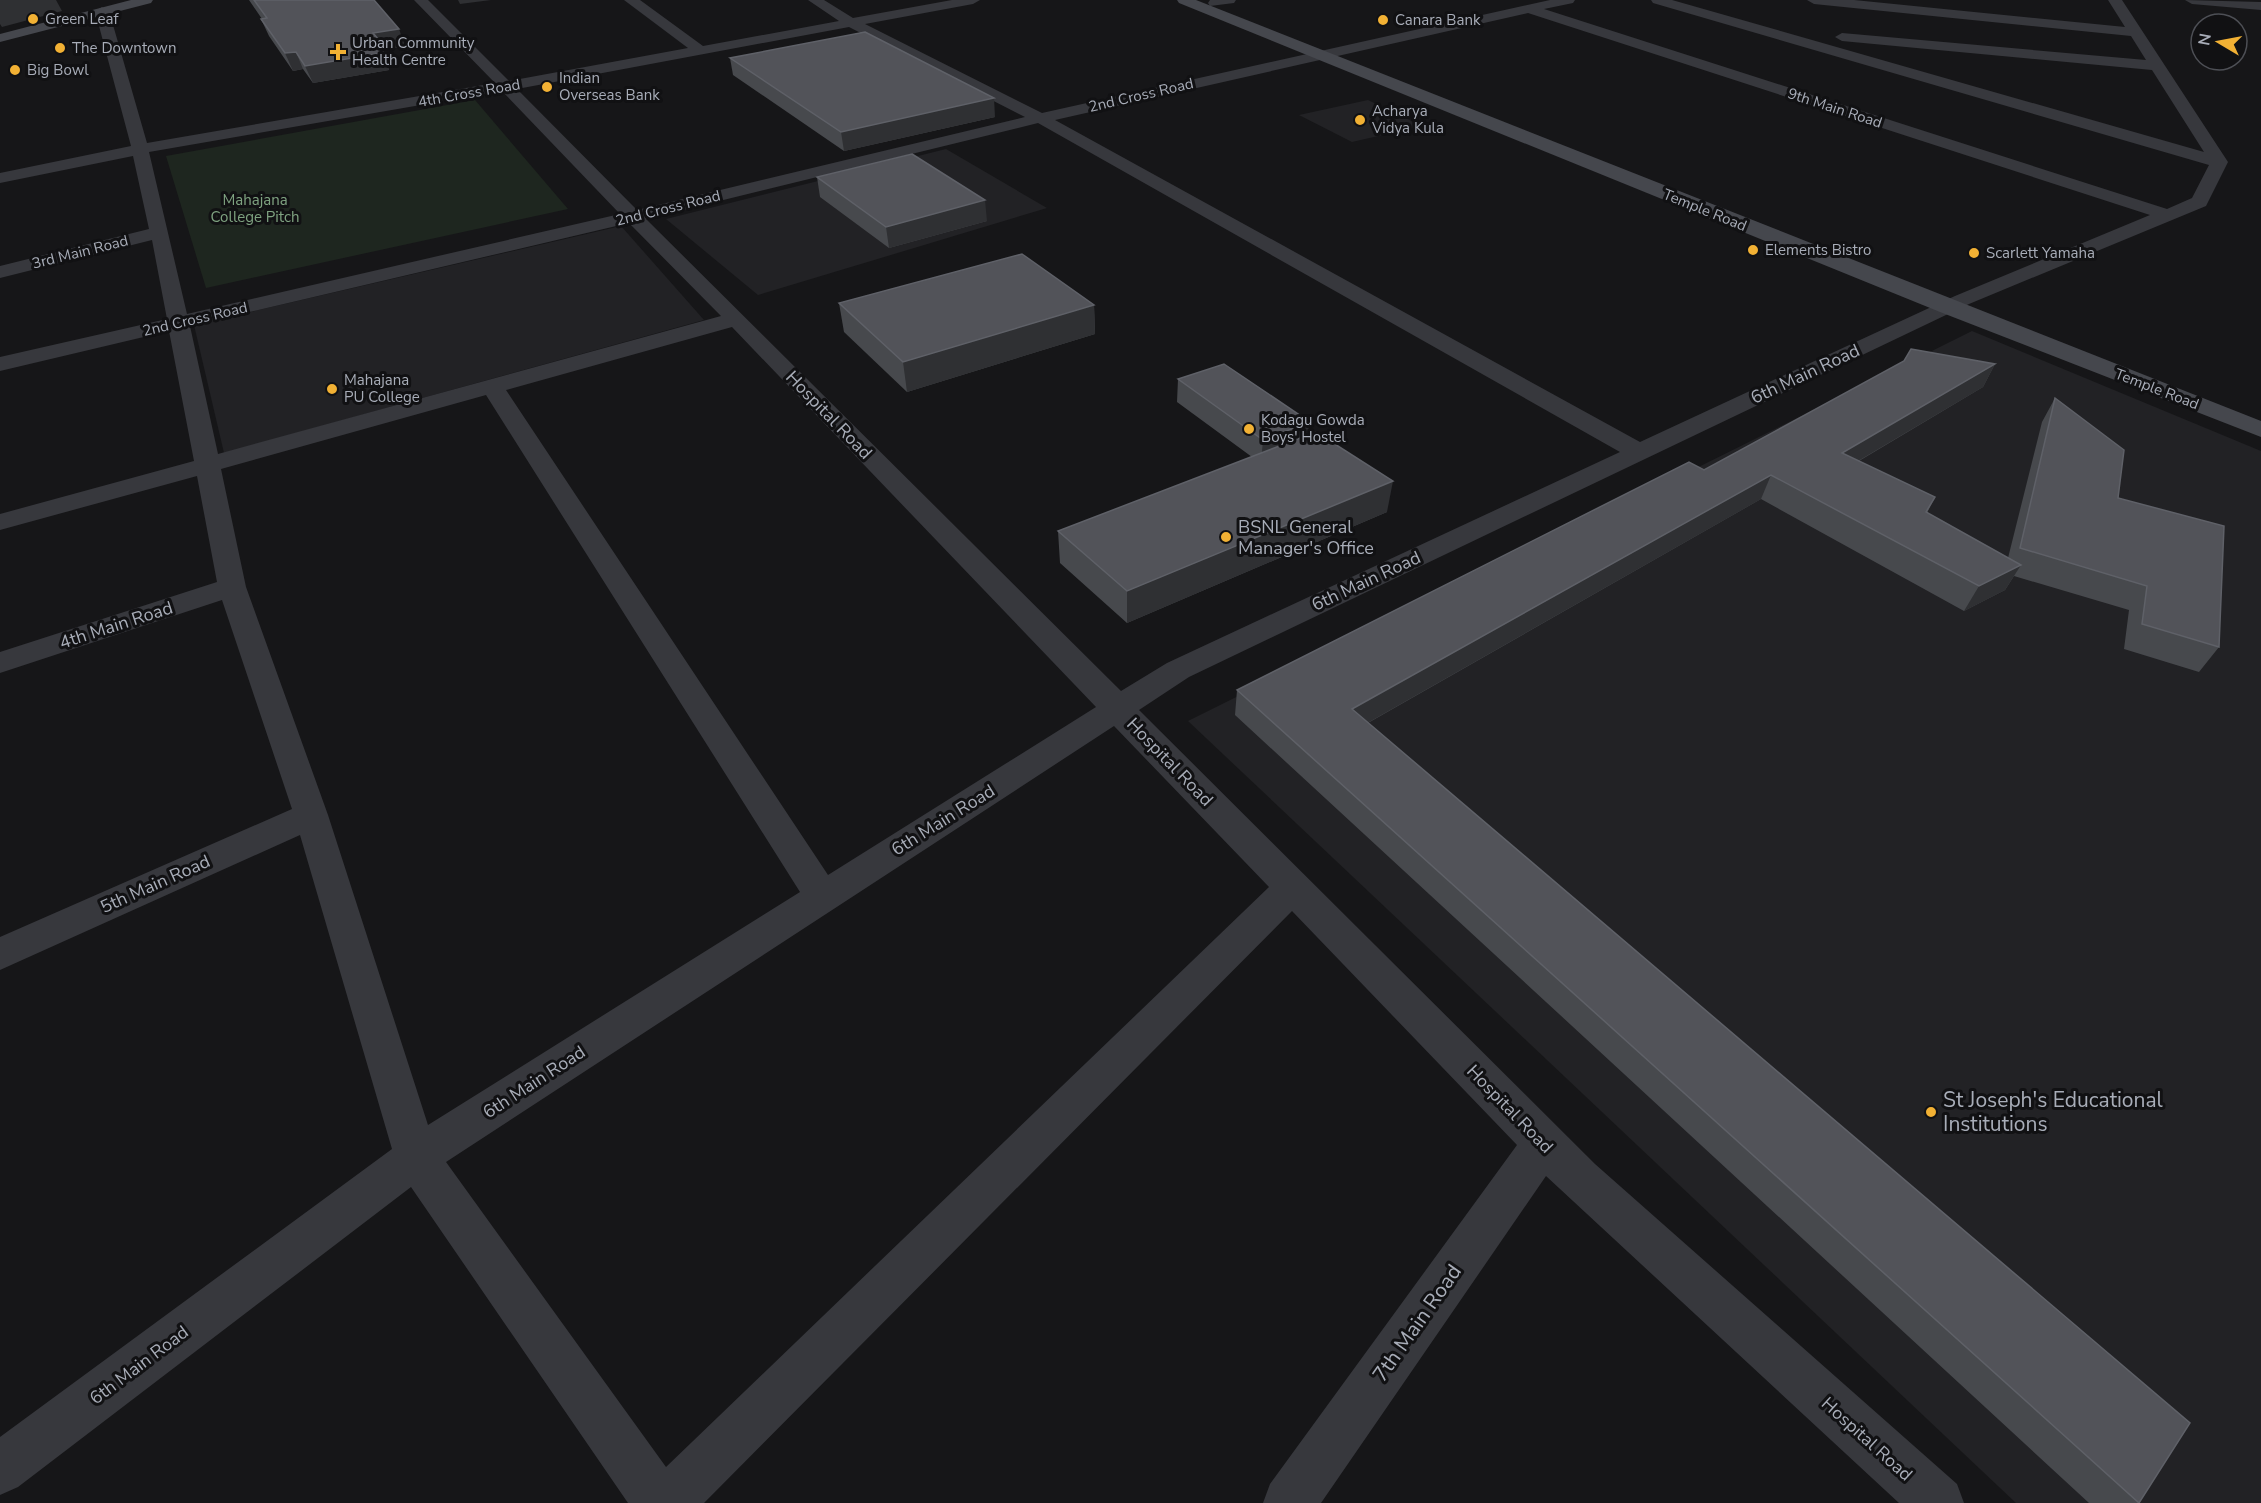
<svg xmlns="http://www.w3.org/2000/svg" width="2261" height="1503" viewBox="0 0 2261 1503" font-family="'Nunito Sans',sans-serif">
  <rect width="100%" height="100%" fill="#161618"/>
  <g fill="#222225">
    <path d="M1368 100 1422 126 1352 142 1299 115Z"/>
    <path d="M946 149 1047 208 758 295 666 219Z"/>
    <path d="M621 226 704 320 224 453 194 325Z"/>
    <path d="M1972 331 2261 451V1503H2016L1188 721Z"/>
  </g>
  <path fill="#1e261f" d="M475 100 568 209 206 288 166 156Z"/>
  <g fill="none" stroke-linecap="round" stroke-linejoin="round">
    <g fill="#37383d" fill-rule="evenodd">
      <path d="M414 0H428L509 81 688 48 624 0H640L703 46 839 21 808 0H824L853 18 952 0H980L973 4 865 24 1042 113 1550 0H1575L1573 3 1544 9 2167 209 2192 198 2209 165 1653 3 1651 0H1672L2204 152 2152 70 1842 41 1835 37 1842 33 2146 60 2131 36 1814 4 1807 0H1854L2125 27 2108 0H2122L2228 162 2206 206 1969 304 1189 677 1139 710 1595 1164 1957 1484 1964 1503H1899L1546 1176 1321 1503H1263L1270 1484 1517 1145 1292 911 704 1503H628L411 1187 18 1487 0 1495V1437L392 1149 300 835 0 970V937L292 809 222 600 0 673V652L217 582 197 476 0 530V514L194 461 169 331 0 371V357L167 319 152 240 0 278V266L149 229 133 156 0 183V173L131 146 95 11 102 7 109 11 147 143 495 83ZM1528 13 2150 215 1955 296 1640 442 1055 120ZM849 27 1025 117 637 210 517 89ZM502 91 620 214 187 314 149 152ZM1038 123 1620 452 1167 663 1121 691 646 219ZM629 223 721 316 218 454 190 326ZM732 327 1096 707 828 875 506 390ZM486 395 800 892 428 1125 328 815 246 587 221 469ZM1114 726 1269 887 666 1467 446 1162Z"/>
      <path d="M1210 0H1236L1234 3 1210 6 1208 3Z"/>
      <path d="M2185 0 2261 2V10L2192 4Z"/>
    </g>
    <g fill="#45474d" fill-rule="evenodd">
      <path d="M131 0H153L151 3 0 42V34Z"/>
      <path d="M1177 0H1196L2261 421V437L1940 312 1179 3Z"/>
    </g>
  </g>
  <g fill="#47494d">
    <path d="M249 0H374L405 46 383 50 386 57H384L389 70 313 83 303 69 293 71 269 36 261 19H262Z"/>
    <path d="M730 58 995 117 844 151 733 75Z"/>
    <path d="M817 177 987 221 889 248 820 197Z"/>
    <path d="M839 303 1094 305 1095 334 907 392 844 332Z"/>
    <path d="M1904 361 1995 364 1983 387 1859 461 1935 497 1927 513 2008 558 2042 422 2055 398 2118 498 2219 647 2199 672 2124 649 2129 610 2014 576 2005 590 1964 611 1761 499 1368 723 2139 1503H2089L1235 715 1237 690 1704 470Z"/>
    <path d="M1178 379 1308 435 1387 512 1127 623 1060 563 1058 531 1252 457 1177 402Z"/>
  </g>
  <g fill="#2f3033">
    <path d="M0 0H56L62 11 2 27 0 24Z"/>
    <path d="M458 0H491L460 4Z"/>
    <path d="M399 29 405 46 383 50 386 57H384L389 70 313 83 305 66 372 41 373 33Z"/>
    <path d="M296 52 303 69 293 71 285 53Z"/>
    <path d="M994 98 995 117 844 151 841 132Z"/>
    <path d="M985 200 987 221 889 248 886 227Z"/>
    <path d="M1094 305 1095 334 907 392 903 362Z"/>
    <path d="M1995 364 1983 387 1831 477 1842 453Z"/>
    <path d="M1310 422 1307 445 1261 463 1263 440Z"/>
    <path d="M1771 475 1761 499 1348 734 1352 709Z"/>
    <path d="M1393 481 1387 512 1127 623V591Z"/>
    <path d="M2021 565 2005 590 1964 611 1979 586Z"/>
  </g>
  <g fill="#525359" stroke="#5f6168" stroke-width="1.5">
    <path d="M254 0H374L399 29 373 33 379 40 372 41 382 53 305 66 296 52 285 53 261 19 267 18Z"/>
    <path d="M865 32 994 98 841 132 730 58Z"/>
    <path d="M912 154 985 200 886 227 817 177Z"/>
    <path d="M1022 254 1094 305 903 362 839 303Z"/>
    <path d="M1911 349 1995 364 1842 453 1935 497 1926 512 2021 565 1979 586 1771 475 1352 709 2190 1423 2139 1503 1237 690 1689 462 1704 470 1904 361Z"/>
    <path d="M1224 364 1310 422 1263 440 1178 379Z"/>
    <path d="M2055 398 2124 450 2118 498 2224 526 2219 647 2142 624 2147 586 2020 548Z"/>
    <path d="M1316 432 1393 481 1127 591 1058 531Z"/>
  </g>
  <g fill="#f2b134" stroke="#111113" stroke-width="2">
    <circle cx="33" cy="19" r="6"/>
    <circle cx="1383" cy="20" r="6"/>
    <circle cx="60" cy="48" r="6"/>
    <path d="M335 43h6v6h6v6h-6v6h-6v-6h-6v-6h6z"/>
    <circle cx="15" cy="70" r="6"/>
    <circle cx="547" cy="87" r="6"/>
    <circle cx="1360" cy="120" r="6"/>
    <circle cx="1753" cy="250" r="6"/>
    <circle cx="1974" cy="253" r="6"/>
    <circle cx="332" cy="389" r="6"/>
    <circle cx="1249" cy="429" r="6"/>
    <circle cx="1226" cy="537" r="6"/>
    <circle cx="1931" cy="1112" r="6"/>
  </g>
  <g text-anchor="middle" stroke-width="6" stroke-linejoin="round" paint-order="stroke">
    <g font-size="15" fill="#a8adb8" stroke="#111113" text-anchor="start">
      <text x="45" y="24">Green Leaf</text>
      <text x="1395" y="25">Canara Bank</text>
      <text x="352" y="48">Urban Community<tspan x="352" dy="17">Health Centre</tspan></text>
      <text x="72" y="53">The Downtown</text>
      <text x="27" y="75">Big Bowl</text>
      <text x="559" y="83">Indian<tspan x="559" dy="17">Overseas Bank</tspan></text>
      <text x="1372" y="116">Acharya<tspan x="1372" dy="17">Vidya Kula</tspan></text>
      <text x="1765" y="255">Elements Bistro</text>
      <text x="1986" y="258">Scarlett Yamaha</text>
      <text x="344" y="385">Mahajana<tspan x="344" dy="17">PU College</tspan></text>
      <text x="1261" y="425">Kodagu Gowda<tspan x="1261" dy="17">Boys' Hostel</tspan></text>
    </g>
    <g font-size="15" fill="#a8adb8" stroke="#111113">
      <text transform="translate(469 93) rotate(-10)" y="5">4th Cross Road</text>
      <text transform="translate(1141 95) rotate(-13)" y="5">2nd Cross Road</text>
      <text transform="translate(1835 108) rotate(18)" y="5">9th Main Road</text>
      <text transform="translate(668 208) rotate(-14)" y="5">2nd Cross Road</text>
      <text transform="translate(1705 210) rotate(22)" y="5">Temple Road</text>
      <text transform="translate(80 252) rotate(-14)" y="5">3rd Main Road</text>
      <text transform="translate(195 319) rotate(-13)" y="5">2nd Cross Road</text>
      <text transform="translate(2157 389) rotate(21)" y="5">Temple Road</text>
    </g>
    <g font-size="15" fill="#7fa381" stroke="#111113">
      <text x="255" y="205">Mahajana<tspan x="255" dy="17">College Pitch</tspan></text>
    </g>
    <g font-size="18" fill="#a8adb8" stroke="#111113">
      <text transform="translate(1805 374) rotate(-25)" y="6">6th Main Road</text>
      <text transform="translate(829 415) rotate(46)" y="6">Hospital Road</text>
      <text transform="translate(1366 581) rotate(-25)" y="6">6th Main Road</text>
      <text transform="translate(116 625) rotate(-18)" y="6">4th Main Road</text>
      <text transform="translate(1170 762) rotate(46)" y="6">Hospital Road</text>
      <text transform="translate(943 820) rotate(-32)" y="6">6th Main Road</text>
      <text transform="translate(155 884) rotate(-24)" y="6">5th Main Road</text>
      <text transform="translate(534 1082) rotate(-33)" y="6">6th Main Road</text>
      <text transform="translate(1510 1109) rotate(46)" y="6">Hospital Road</text>
      <text transform="translate(139 1365) rotate(-37)" y="6">6th Main Road</text>
      <text transform="translate(1867 1439) rotate(42)" y="6">Hospital Road</text>
    </g>
    <g font-size="18" fill="#a8adb8" stroke="#111113" text-anchor="start">
      <text x="1238" y="533">BSNL General<tspan x="1238" dy="21">Manager's Office</tspan></text>
    </g>
    <g font-size="21" fill="#a8adb8" stroke="#111113" text-anchor="start">
      <text x="1943" y="1107">St Joseph's Educational<tspan x="1943" dy="24">Institutions</tspan></text>
    </g>
    <g font-size="21" fill="#a8adb8" stroke="#111113">
      <text transform="translate(1417 1323) rotate(-55)" y="7">7th Main Road</text>
    </g>
  </g>
  <g transform="translate(2219 42) rotate(280)"><circle r="28" fill="#111113" stroke="#4d4f55" stroke-width="1.5"/>
  <path d="M0-4.5L10 22L0 15L-10 22Z" fill="#f2b134"/>
  <text y="-9" font-size="16" font-weight="bold" text-anchor="middle" fill="#a8adb8">N</text>
  </g>
</svg>
